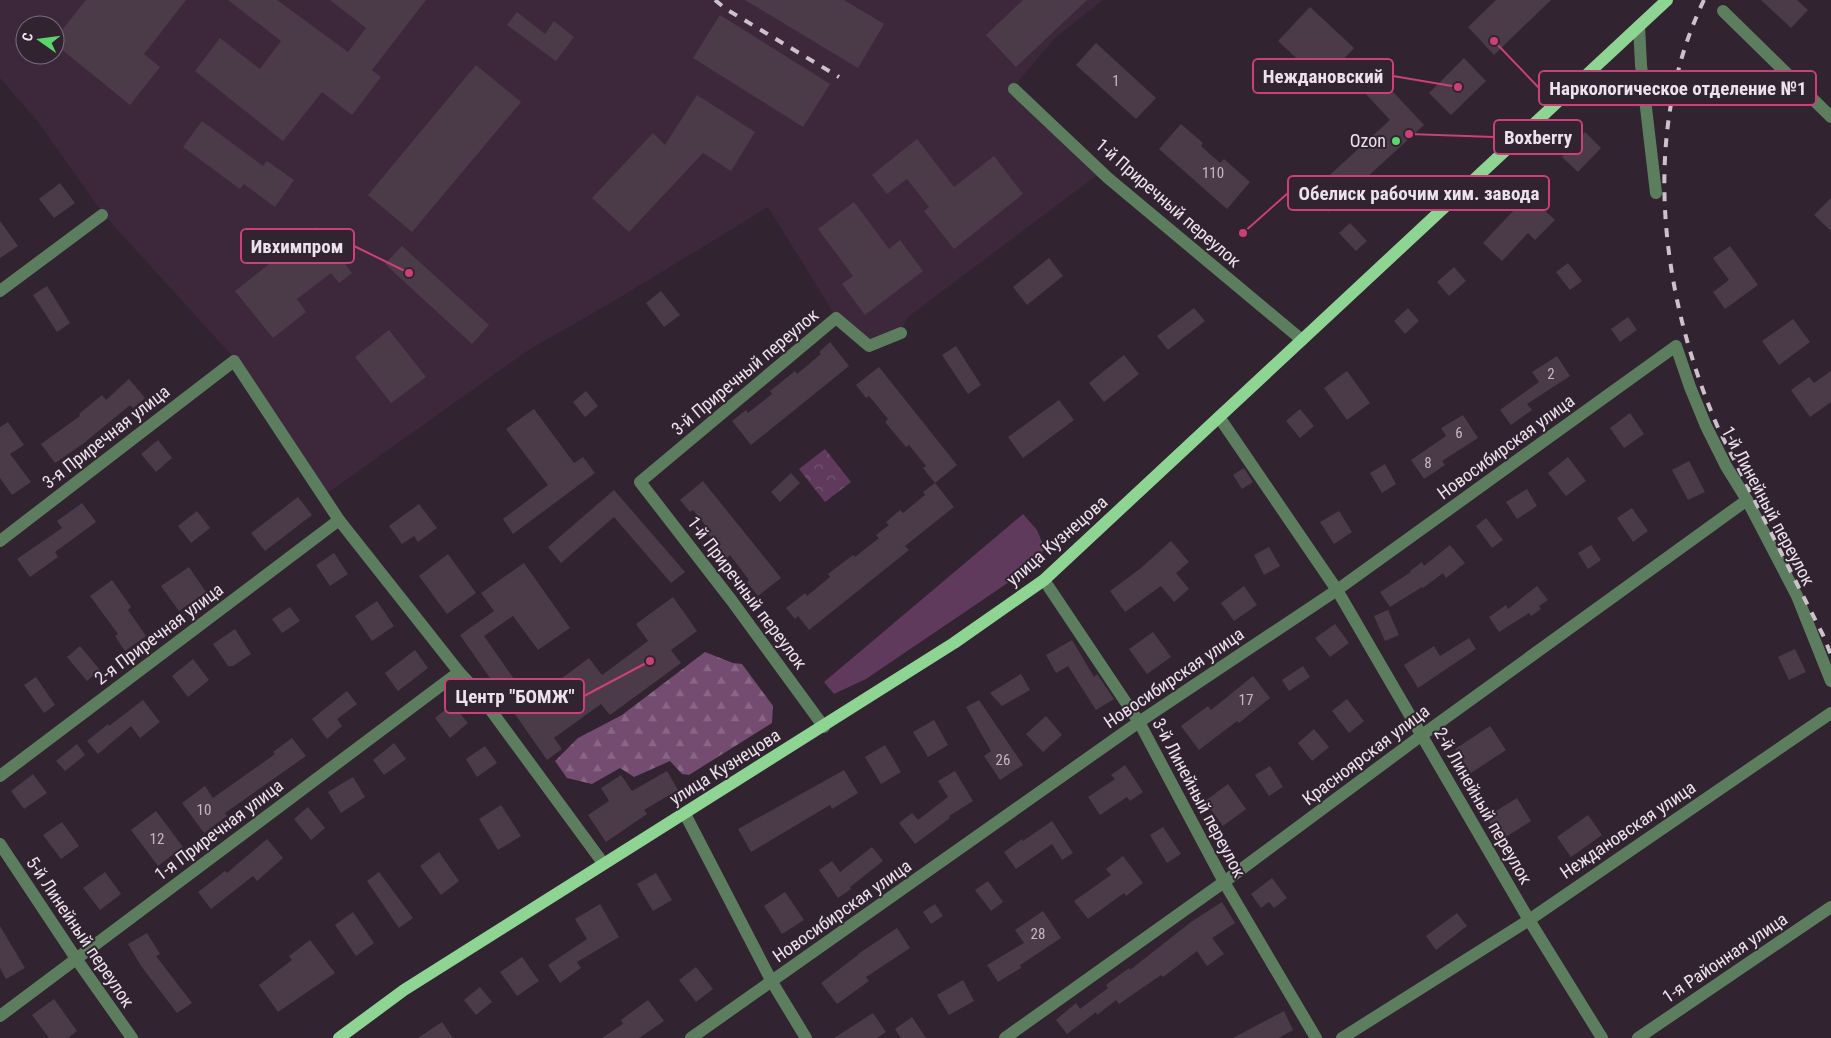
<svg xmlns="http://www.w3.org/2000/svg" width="1831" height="1038" viewBox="0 0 1831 1038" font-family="'Roboto Condensed',sans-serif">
  <defs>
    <pattern id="forest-firs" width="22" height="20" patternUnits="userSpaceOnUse" patternTransform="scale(1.25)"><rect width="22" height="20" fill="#744c71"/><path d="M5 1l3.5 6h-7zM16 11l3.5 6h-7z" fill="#886685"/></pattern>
    <pattern id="park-crowns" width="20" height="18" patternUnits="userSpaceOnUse" patternTransform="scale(1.25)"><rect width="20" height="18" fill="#5f3a5c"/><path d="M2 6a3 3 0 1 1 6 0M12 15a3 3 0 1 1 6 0" fill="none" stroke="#765674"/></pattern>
  </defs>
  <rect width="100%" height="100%" fill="#312330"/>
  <path fill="#3c283a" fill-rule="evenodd" d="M0 0H1103L1056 37 1012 89 1100 173 908 317 900 332 869 344 836 317 768 207 616 300 530 349 325 495 235 359 104 215 38 122 0 78ZM25 25H55V55H25Z"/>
  <path fill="#5f3a5c" d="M1023 514 1037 530 1045 549 1018 576 866 679 834 694 824 682Z"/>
  <path fill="url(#forest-firs)" d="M705 652 733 663 742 664 773 706 772 723 689 775 682 774 670 761 634 777 620 768 592 784 567 778 555 761 578 738 622 715Z"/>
  <path fill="url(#park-crowns)" d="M825 449 851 482 825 502 799 469Z"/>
  <g fill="#4b3b49">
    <path d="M86 0H186L144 54 160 67 130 105 55 44V39Z"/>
    <path d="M228 0H277L348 52 366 28 330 0H426L372 70 381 77 352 115 322 92 283 141 195 71 220 38 260 69 281 41Z"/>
    <path d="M745 0H844L884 24 858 68Z"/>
    <path d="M1023 0H1087L1016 67 986 35Z"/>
    <path d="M1496 0H1551L1494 55 1468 27Z"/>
    <path d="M1761 0H1797L1808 10 1791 28Z"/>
    <path d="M1310 7 1354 48 1322 82 1278 41Z"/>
    <path d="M517 12 545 34 554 21 574 37 556 61 507 25Z"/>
    <path d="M720 15 830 84 803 127 693 58Z"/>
    <path d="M1096 43 1156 98 1136 119 1076 65Z"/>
    <path d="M1464 58 1486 81 1451 115 1429 93Z"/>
    <path d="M476 65 521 102 412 232 368 195Z"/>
    <path d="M1381 79 1424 125 1329 212 1311 192 1390 120 1365 93Z"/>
    <path d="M697 95 755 132 731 171 703 153 629 232 592 198 653 133 665 145Z"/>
    <path d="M202 121 263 166 267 161 294 180 275 207 244 184 240 189 183 147Z"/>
    <path d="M1181 124 1203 143 1201 146 1220 163 1224 159 1250 182 1227 209 1159 149Z"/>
    <path d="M1585 132 1601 148 1578 172 1562 157Z"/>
    <path d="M917 139 954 187 994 156 1023 194 954 249 924 211 929 207 907 179 887 194 872 175Z"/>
    <path d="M60 183 75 203 54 218 39 199Z"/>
    <path d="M1528 195 1555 220 1535 240 1528 233 1502 261 1483 243Z"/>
    <path d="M1831 198V231L1814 215Z"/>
    <path d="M854 202 889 249 900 240 923 271 865 315 842 284 853 276 818 229Z"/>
    <path d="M0 221 18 246 0 258Z"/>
    <path d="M1350 223 1367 241 1356 251 1339 233Z"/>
    <path d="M316 227 352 273 339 283 331 273 297 299 306 312 273 338 235 291Z"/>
    <path d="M402 246 489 325 472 344 385 264Z"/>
    <path d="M1730 246 1758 285 1725 309 1713 292 1729 280 1713 258Z"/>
    <path d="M1049 258 1063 276 1027 305 1013 287Z"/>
    <path d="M1568 263 1582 281 1570 290 1556 272Z"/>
    <path d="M1454 267 1466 281 1449 296 1437 282Z"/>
    <path d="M47 286 70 323 57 332 33 295Z"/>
    <path d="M661 291 680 315 664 327 646 303Z"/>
    <path d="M1194 308 1205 321 1168 350 1157 336Z"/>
    <path d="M1408 308 1419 321 1405 334 1394 321Z"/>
    <path d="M1628 317 1637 330 1620 342 1611 329Z"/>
    <path d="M1793 319 1810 342 1779 365 1762 341Z"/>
    <path d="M389 330 426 377 391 403 355 357Z"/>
    <path d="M830 342 849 366 751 445 732 421 746 410 748 413 772 394 770 391 795 371 797 374 821 354 819 352Z"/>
    <path d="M956 346 981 385 968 394 942 355Z"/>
    <path d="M1124 355 1139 374 1104 402 1089 383Z"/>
    <path d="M1557 356 1570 376 1527 404 1532 410 1511 425 1500 410 1539 382 1532 372Z"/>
    <path d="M879 367 957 465 935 483 923 468 926 466 909 445 906 447 885 422 888 419 869 396 866 398 856 385Z"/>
    <path d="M1347 371 1370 403 1347 420 1324 388Z"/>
    <path d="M1831 371V402L1810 417 1791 390 1809 377 1814 383Z"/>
    <path d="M129 379 145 398 133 408 130 405 84 443 55 463 41 444 80 416 79 414 102 395 106 400Z"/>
    <path d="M586 391 598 406 585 417 573 402Z"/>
    <path d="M1059 400 1074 420 1023 458 1008 437Z"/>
    <path d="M534 409 574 463 583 457 595 473 513 534 503 519 548 485 506 429Z"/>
    <path d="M1300 409 1314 426 1300 438 1286 421Z"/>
    <path d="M1630 413 1644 434 1624 448 1610 428Z"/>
    <path d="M1463 415 1478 438 1442 461 1445 465 1424 479 1411 460 1446 436 1441 428Z"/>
    <path d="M8 422 24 445 10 454 31 482 12 495 0 478V427Z"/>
    <path d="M158 440 172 458 156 472 141 454Z"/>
    <path d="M1568 457 1586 481 1566 496 1548 473Z"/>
    <path d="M1689 461 1705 492 1688 500 1672 470Z"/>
    <path d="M1385 464 1396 484 1382 493 1370 473Z"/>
    <path d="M1244 468 1253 482 1242 489 1233 475Z"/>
    <path d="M791 473 800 483 780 502 771 492Z"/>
    <path d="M703 481 781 578 758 596 747 582 749 580 730 555 727 558 707 533 710 531 693 510 690 512 680 500Z"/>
    <path d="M935 483 954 507 905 546 909 550 809 630 798 616 795 619 786 608 805 593 807 596 830 577 828 574 853 555 855 557 879 538 876 535 889 525 886 522 900 510 903 513 925 495 923 492Z"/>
    <path d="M1527 489 1537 506 1517 519 1506 502Z"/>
    <path d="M614 490 685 572 671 583 614 517 561 563 548 547Z"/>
    <path d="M298 497 312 515 265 551 251 533Z"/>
    <path d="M82 503 96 522 55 552 58 557 30 577 17 559 62 528 57 521Z"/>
    <path d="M419 504 437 528 418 542 414 536 402 544 389 526Z"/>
    <path d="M1632 508 1648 531 1633 542 1617 518Z"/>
    <path d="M197 511 210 528 191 543 178 526Z"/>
    <path d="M1339 511 1352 532 1334 544 1320 522Z"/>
    <path d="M1486 518 1503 540 1492 548 1476 526Z"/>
    <path d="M1171 541 1189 562 1176 573 1189 589 1174 602 1161 586 1125 612 1110 591 1141 568Z"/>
    <path d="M1450 545 1465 563 1446 578 1443 573 1423 588 1422 587 1390 607 1380 592 1411 572 1410 571 1422 562 1424 566Z"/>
    <path d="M1591 545 1601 560 1588 569 1578 553Z"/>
    <path d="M1269 547 1280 566 1264 575 1254 555Z"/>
    <path d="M334 553 348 574 330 586 316 565Z"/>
    <path d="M448 554 476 593 447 614 419 576Z"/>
    <path d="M524 563 570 628 538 650 513 616 484 636 530 702 589 658 602 675 648 641 636 624 673 597 697 631 671 650 681 663 610 715 601 704 554 738 562 749 547 760 460 635 494 611 481 593Z"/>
    <path d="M189 567 206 592 179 611 161 586Z"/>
    <path d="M112 580 131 607 128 610 146 636 125 651 115 636 118 634 90 596Z"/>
    <path d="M1244 586 1257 605 1234 621 1221 603Z"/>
    <path d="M1537 586 1548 600 1539 606 1541 609 1531 616 1529 613 1499 632 1489 617 1506 605 1508 609Z"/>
    <path d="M377 601 394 626 372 641 355 616Z"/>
    <path d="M290 607 300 621 282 633 272 619Z"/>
    <path d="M1388 610 1399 635 1385 641 1374 616Z"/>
    <path d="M1335 624 1349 643 1330 657 1315 638Z"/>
    <path d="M235 629 251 654 233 666H228L213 644Z"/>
    <path d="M1153 632 1171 657 1147 674 1129 649Z"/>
    <path d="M1469 638 1476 649 1418 688 1404 665 1434 646 1440 656Z"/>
    <path d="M1072 640 1094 677 1097 674 1114 699 1096 710 1068 666 1056 673 1046 655Z"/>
    <path d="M80 646 100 670 87 681 67 657Z"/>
    <path d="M1795 649 1806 672 1789 680 1778 657Z"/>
    <path d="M415 650 428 668 398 691 385 673Z"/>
    <path d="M193 659 209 680 188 697 172 676Z"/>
    <path d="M1303 666 1310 677 1289 691 1282 680Z"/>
    <path d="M1021 674 1030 690 1002 706 990 693Z"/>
    <path d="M1253 676 1270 698 1239 723 1237 721 1199 750 1181 726 1208 706 1211 710Z"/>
    <path d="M36 677 55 705 44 713 24 685Z"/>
    <path d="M347 691 357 704 337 719 342 726 327 739 312 719Z"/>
    <path d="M1347 699 1364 721 1349 733 1332 711Z"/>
    <path d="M143 700 160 722 140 738 131 726 98 754 87 741 108 724 109 726Z"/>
    <path d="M979 700 1023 765 1000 780 984 756 991 751 966 707Z"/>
    <path d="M452 704 468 723 450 738 435 718Z"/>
    <path d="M1046 716 1062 735 1043 752 1026 734Z"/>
    <path d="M934 720 948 745 928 757 913 732Z"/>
    <path d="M1490 726 1506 750 1471 773 1455 749Z"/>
    <path d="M1314 729 1329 747 1312 761 1298 743Z"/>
    <path d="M292 738 306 756 225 813 227 816 204 833 182 803 205 786 213 798 275 754 273 752Z"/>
    <path d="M394 743 406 759 384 775 373 760Z"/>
    <path d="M77 744 85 755 65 771 56 761Z"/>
    <path d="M885 745 901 772 881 784 865 757Z"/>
    <path d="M485 746 497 763 477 777 466 759Z"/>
    <path d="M1125 765 1143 792 1130 801 1127 797 1100 815 1088 797 1115 779 1111 775Z"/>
    <path d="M1270 766 1283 787 1269 796 1255 775Z"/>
    <path d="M844 770 858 793 832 809 830 805 751 852 738 829Z"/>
    <path d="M667 771 678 790 644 810 647 814 606 842 588 815 609 801 601 788 621 775 632 791Z"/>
    <path d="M955 771 973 801 949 816 950 818 915 844 899 823 912 813 918 820 948 797 938 781Z"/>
    <path d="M33 774 47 793 24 809 11 791Z"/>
    <path d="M353 777 365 797 341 813 328 792Z"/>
    <path d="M1228 784 1246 809 1223 826 1205 801Z"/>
    <path d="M1517 798 1531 821 1501 840 1486 817Z"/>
    <path d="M501 805 521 836 498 850 479 819Z"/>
    <path d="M308 807 325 828 311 840 294 819Z"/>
    <path d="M156 811 183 847 158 866 131 830Z"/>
    <path d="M1588 815 1602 835 1571 857 1557 837Z"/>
    <path d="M1052 821 1073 853 1062 860 1052 844 1016 869 1004 852 1022 839 1023 841Z"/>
    <path d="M62 822 79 846 61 859 43 835Z"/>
    <path d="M1163 827 1181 854 1167 863 1150 835Z"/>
    <path d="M267 839 283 858 257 881 253 876 211 909 198 892 225 871 227 873Z"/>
    <path d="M872 847 883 861 850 887 851 889 838 898 819 870 832 861 840 872Z"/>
    <path d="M439 852 459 881 441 895 420 866Z"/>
    <path d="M1123 856 1143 883 1126 896 1124 893 1088 919 1074 901 1111 875 1106 869Z"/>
    <path d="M105 872 121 894 100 910 83 888Z"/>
    <path d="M379 872 413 918 399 928 367 881Z"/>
    <path d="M656 873 672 900 653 911 637 884Z"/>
    <path d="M1272 878 1287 898 1274 908 1269 902 1261 908 1251 894Z"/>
    <path d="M988 881 1003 902 991 911 975 890Z"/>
    <path d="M785 892 804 920 782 934 764 906Z"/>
    <path d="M1222 902 1235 923 1212 938 1224 954 1207 966 1197 951 1163 977 1161 975 1119 1004 1116 1000 1097 1015 1096 1012 1067 1034 1056 1020 1076 1003 1080 1009 1108 988 1106 985 1129 968 1130 970 1191 922Z"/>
    <path d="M600 904 619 937 577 962 581 968 560 983 548 965 587 939 575 919Z"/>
    <path d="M935 904 943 916 931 924 923 912Z"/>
    <path d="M1043 911 1061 938 1020 965 1021 968 998 982 987 965 1024 943 1015 930Z"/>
    <path d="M353 912 374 943 356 956 335 925Z"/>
    <path d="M1457 913 1467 926 1436 950 1426 936Z"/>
    <path d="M0 926 25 968 6 979 0 968Z"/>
    <path d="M897 928 910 948 866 977 869 981 837 1004 821 983 858 955V954Z"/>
    <path d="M147 933 160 954 156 956 192 1003 177 1013 141 966 128 944Z"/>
    <path d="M310 940 335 973 278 1012 259 985 292 960 289 956Z"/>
    <path d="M522 957 539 981 517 996 500 972Z"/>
    <path d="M696 967 713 989 696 1002 679 980Z"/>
    <path d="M963 980 974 1001 949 1015 937 995Z"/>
    <path d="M480 987 492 1002 476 1015 464 1000Z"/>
    <path d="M54 999 77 1031 68 1038H49L32 1015Z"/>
    <path d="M648 1000 664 1021 639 1038H602L623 1024 621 1020Z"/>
    <path d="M1284 1011 1293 1030 1279 1038H1233Z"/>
    <path d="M873 1013 886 1032 877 1038H834Z"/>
    <path d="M912 1017 926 1038H901L895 1029Z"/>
    <path d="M442 1022 453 1038H418Z"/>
  </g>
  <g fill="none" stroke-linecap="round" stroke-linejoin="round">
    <g stroke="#5c7e5f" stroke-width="12">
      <path d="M1723 11 1831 117"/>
      <path d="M1639 26 1641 65 1656 193"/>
      <path d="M1014 89 1108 178 1302 340"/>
      <path d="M0 291 102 215"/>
      <path d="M1219 417 1337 590 1529 920 1602 1038"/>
      <path d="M0 541 234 361 339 520 459 672 476 690 603 863"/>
      <path d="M1044 580 1139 722 1224 882 1316 1038"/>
      <path d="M824 727 732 601 640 482 836 318 869 346 901 333"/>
      <path d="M0 776 339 520"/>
      <path d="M685 814 772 982 806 1038"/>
      <path d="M0 844 77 960 132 1038"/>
      <path d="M0 1016 459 672"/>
      <path d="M691 1038 1139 722 1337 590 1676 346 1690 387 1706 426 1726 466 1747 500 1797 596 1831 681"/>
      <path d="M1005 1038 1224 882 1422 735 1747 500"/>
      <path d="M1342 1038 1529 920 1831 713"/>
      <path d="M1638 1038 1831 907"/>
    </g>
    <path stroke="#8ed594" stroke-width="12" d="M339 1038 404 990 954 643 1044 580 1667 0"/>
    <g stroke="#cdc2cc" stroke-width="4" stroke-dasharray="9 9" stroke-linecap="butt">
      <path d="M715 0 726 9 839 77"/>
      <path d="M1704 0C1639 135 1661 297 1719 430L1823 635 1831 655"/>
    </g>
  </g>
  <circle fill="#5bd56e" stroke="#312330" stroke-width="2" cx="1396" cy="141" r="5"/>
  <g text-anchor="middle" stroke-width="4" stroke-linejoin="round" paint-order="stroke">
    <g font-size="15" fill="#c4b8c2">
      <text x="1116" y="86">1</text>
      <text x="1213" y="178">110</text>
      <text x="1551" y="379">2</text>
      <text x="1459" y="438">6</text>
      <text x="1428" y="468">8</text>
      <text x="1246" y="705">17</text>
      <text x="1003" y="765">26</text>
      <text x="204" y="815">10</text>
      <text x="157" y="844">12</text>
      <text x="1038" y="939">28</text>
    </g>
    <g font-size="18" fill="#ece2eb" stroke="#312330" text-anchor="end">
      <text x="1386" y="147">Ozon</text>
    </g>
    <g font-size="18" fill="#ece2eb" stroke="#312330">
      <text transform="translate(1168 203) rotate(41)" y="6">1-й Приречный переулок</text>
      <text transform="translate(745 372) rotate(-40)" y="6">3-й Приречный переулок</text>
      <text transform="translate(106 437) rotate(-38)" y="6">3-я Приречная улица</text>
      <text transform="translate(1506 447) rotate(-36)" y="6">Новосибирская улица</text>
      <text transform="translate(1768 506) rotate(62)" y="6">1-й Линейный переулок</text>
      <text transform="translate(1057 541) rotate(-41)" y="6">улица Кузнецова</text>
      <text transform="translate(747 593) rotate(53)" y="6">1-й Приречный переулок</text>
      <text transform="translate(159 634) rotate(-37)" y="6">2-я Приречная улица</text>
      <text transform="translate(1174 678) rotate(-34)" y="6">Новосибирская улица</text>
      <text transform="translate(1366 755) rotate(-37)" y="6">Красноярская улица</text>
      <text transform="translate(725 767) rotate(-32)" y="6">улица Кузнецова</text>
      <text transform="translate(1199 798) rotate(62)" y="6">3-й Линейный переулок</text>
      <text transform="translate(1483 806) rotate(60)" y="6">2-й Линейный переулок</text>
      <text transform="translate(219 830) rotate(-37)" y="6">1-я Приречная улица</text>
      <text transform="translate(1628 830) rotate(-34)" y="6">Неждановская улица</text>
      <text transform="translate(842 911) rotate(-35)" y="6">Новосибирская улица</text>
      <text transform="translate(80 932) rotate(56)" y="6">5-й Линейный переулок</text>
      <text transform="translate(1725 958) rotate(-34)" y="6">1-я Районная улица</text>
    </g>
  </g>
  <path fill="none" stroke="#ca4078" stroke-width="2" d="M1458 87L1393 76M1494 41L1539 88M1409 134L1494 137M1243 233L1288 193M409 273L354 246M650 661L584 696"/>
  <g fill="#ca4078" stroke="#312330" stroke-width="2">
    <circle cx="1458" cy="87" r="5"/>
    <circle cx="1494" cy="41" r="5"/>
    <circle cx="1409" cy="134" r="5"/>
    <circle cx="1243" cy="233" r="5"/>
    <circle cx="409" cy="273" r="5"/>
    <circle cx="650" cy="661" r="5"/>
  </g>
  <g fill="#312330" stroke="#ca4078" stroke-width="2">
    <rect x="1253" y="59" width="140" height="34" rx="5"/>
    <rect x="1539" y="71" width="277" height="34" rx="5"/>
    <rect x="1494" y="120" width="88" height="34" rx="5"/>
    <rect x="1288" y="176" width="261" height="34" rx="5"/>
    <rect x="241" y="229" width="113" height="34" rx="5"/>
    <rect x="445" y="679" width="139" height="34" rx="5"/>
  </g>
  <g font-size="19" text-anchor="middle" font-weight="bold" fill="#ece2eb">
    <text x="1323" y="83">Неждановский</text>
    <text x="1678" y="95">Наркологическое отделение №1</text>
    <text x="1538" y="144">Boxberry</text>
    <text x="1419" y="200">Обелиск рабочим хим. завода</text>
    <text x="297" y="253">Ивхимпром</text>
    <text x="515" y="703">Центр "БОМЖ"</text>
  </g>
  <g transform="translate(40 40) rotate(284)"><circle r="24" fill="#312330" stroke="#7c6f7b"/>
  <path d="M0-4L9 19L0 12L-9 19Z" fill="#5bd56e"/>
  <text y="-8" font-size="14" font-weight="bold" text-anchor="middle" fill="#ece2eb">С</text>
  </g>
</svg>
